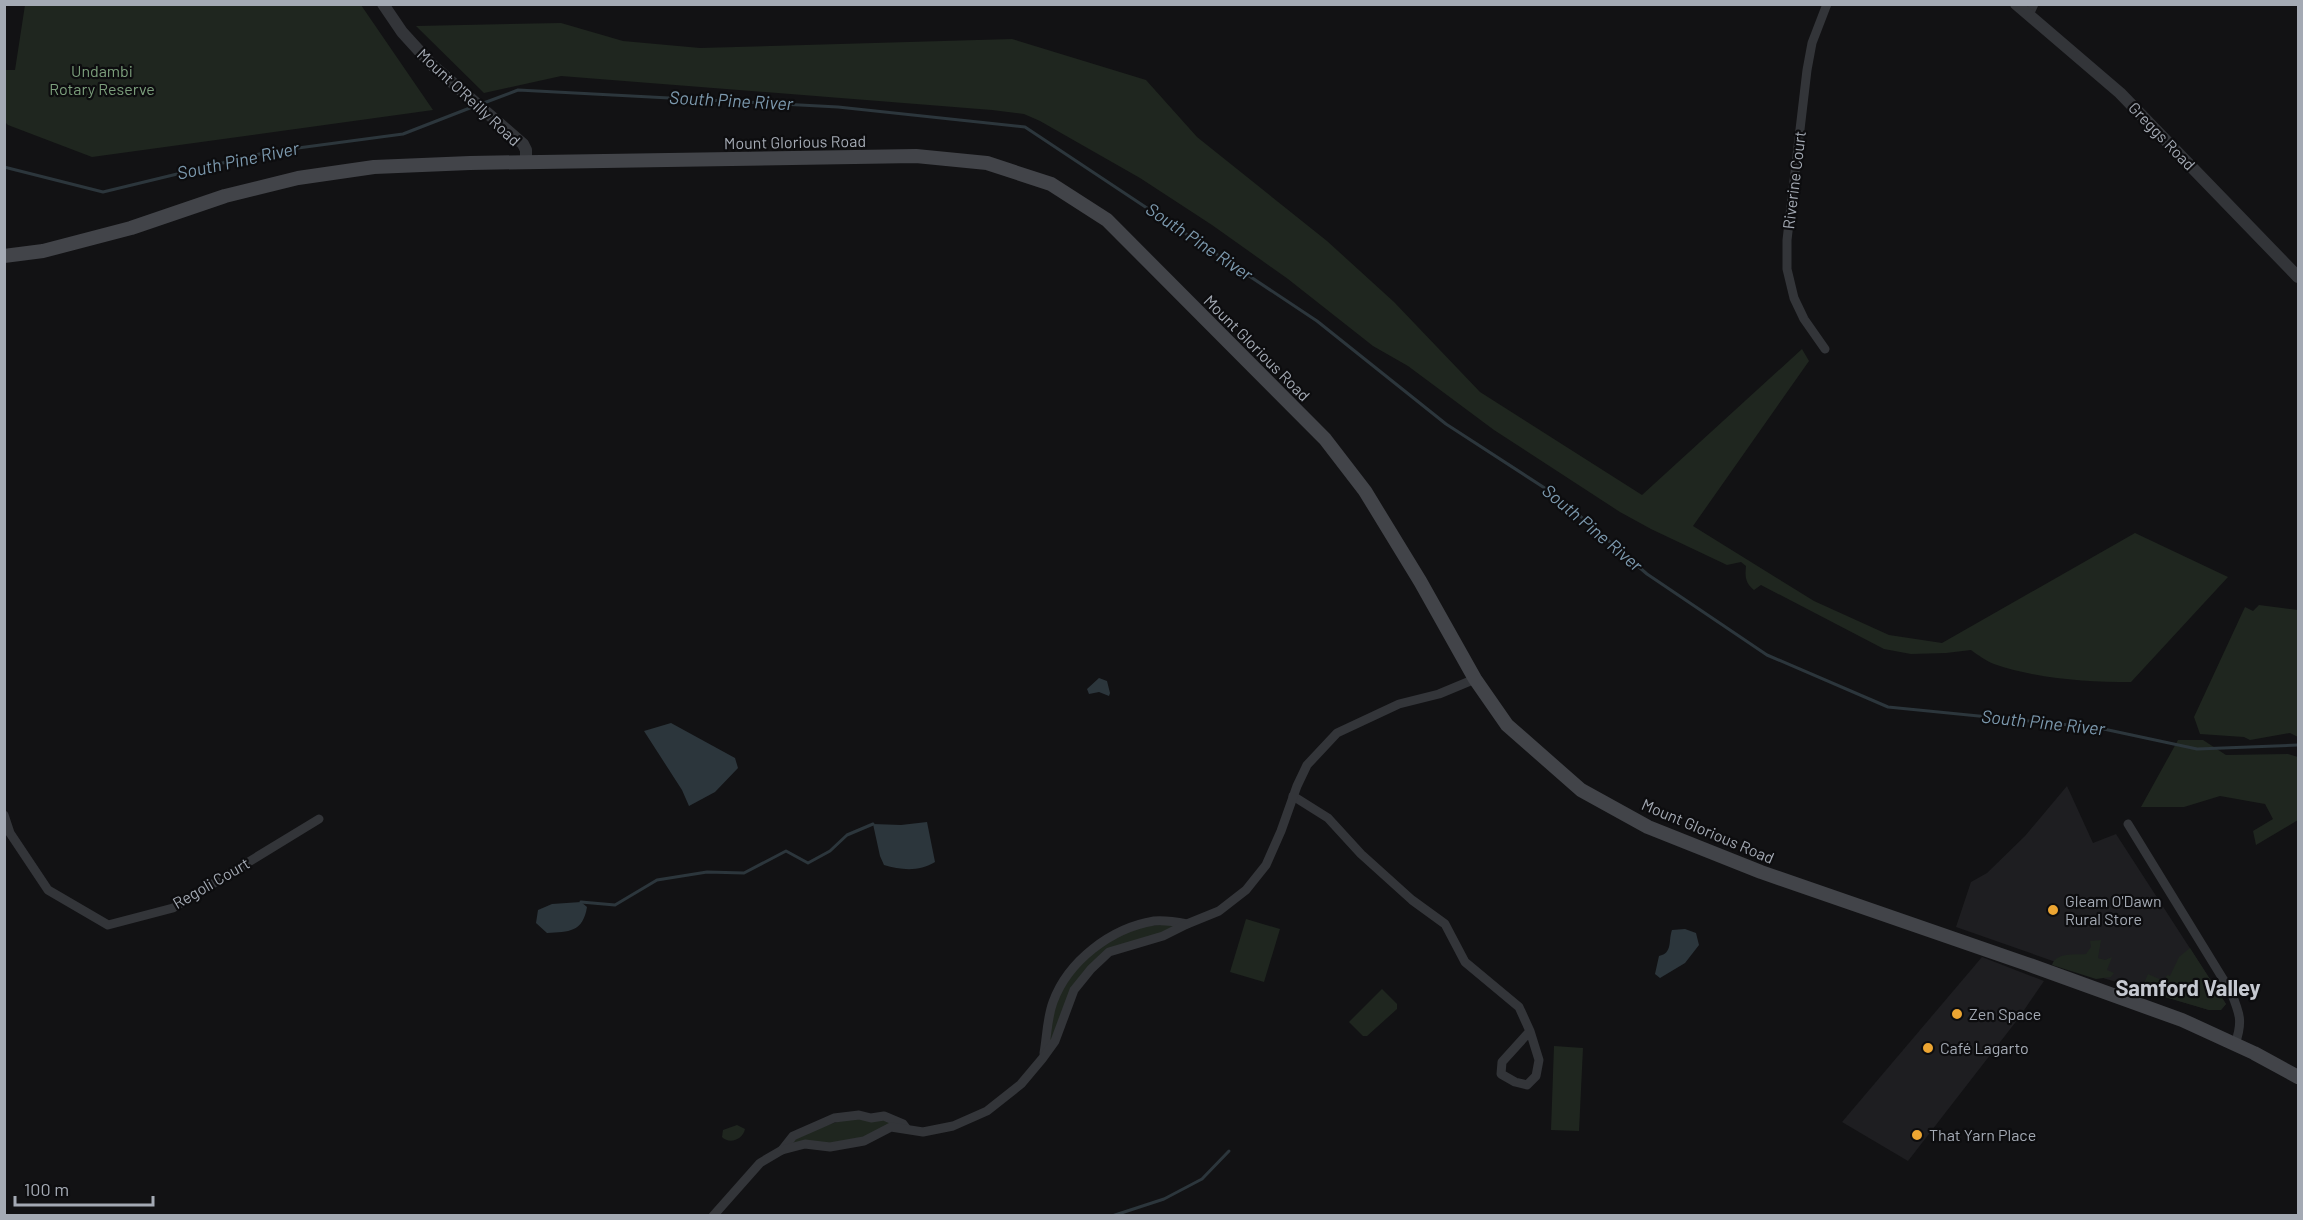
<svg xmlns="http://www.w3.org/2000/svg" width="2303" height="1220" viewBox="0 0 2303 1220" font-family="Barlow,sans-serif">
  <rect width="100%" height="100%" fill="#121214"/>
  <g fill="#1e1e21">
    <path d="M2067 786 2093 843 2116 834 2226 1004 2221 1010H2209L2093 975 1956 927 1971 882 1987 873 2025 836Z"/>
    <path d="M1982 957 2044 981 2018 1019 1908 1161 1842 1122Z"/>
  </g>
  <g fill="#1f261f">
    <path d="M25 5H361L433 110 92 157 8 125 5 122V70H15Z"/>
    <path d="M561 23 623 41 700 48 1012 39 1146 80 1197 137 1327 241 1394 302 1480 392 1642 495 1802 349 1809 361 1693 526 1814 601 1889 635 1942 643 2135 533 2228 577 2131 682C2086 682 2038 679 1994 664 1986 661 1978 655 1971 650L1946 653 1911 654 1884 649 1761 585 1754 590C1745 583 1745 576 1746 566L1741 562 1727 565 1651 529 1620 512 1494 430 1408 366 1373 346 1288 279 1212 225 1140 178 1040 121 1024 114 992 110 561 76 484 93 416 26Z"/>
    <path d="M2259 605 2298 610V737L2290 733 2250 740 2244 737 2200 734 2194 717 2245 607 2253 611Z"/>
    <path d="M2178 740H2203L2226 755 2288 754 2298 757V820L2256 845 2253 831 2273 819 2265 804 2220 796 2184 807H2141Z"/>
    <path d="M1246 919 1280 929 1264 982 1230 972Z"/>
    <path d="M1187 924 1109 952 1074 990 1055 1041 1045 1045 1051 1007 1087 953 1139 926Z"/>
    <path d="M2101 940 2098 958 2105 960 2112 957 2107 970 2114 973 2111 977 2096 979 2052 965C2056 952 2074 955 2086 954L2091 947 2090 941Z"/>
    <path d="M2190 948 2226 1004 2221 1010H2209L2141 990 2148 974 2164 981 2167 975 2170 976 2179 957Z"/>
    <path d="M1382 989 1397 1004V1009L1367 1036H1363L1349 1022Z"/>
    <path d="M1554 1046 1583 1048 1579 1131 1551 1130Z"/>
    <path d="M859 1115 903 1124 864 1141 782 1150 793 1136Z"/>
    <path d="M737 1125 745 1129C743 1139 730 1145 722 1137L723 1130Z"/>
  </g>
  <g fill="#2c363c">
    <path d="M1099 678 1107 681 1110 693 1109 696 1099 692 1089 694 1087 689Z"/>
    <path d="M671 723 735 758 738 768 715 792 689 806 682 790 644 731Z"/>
    <path d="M927 822 935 862C919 872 901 870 884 865L880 856 873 824 901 825Z"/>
    <path d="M581 902 587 907C583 932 569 932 547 933L536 923 538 910 552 904Z"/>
    <path d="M1685 929 1696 933 1699 945 1685 963 1660 978 1655 974 1659 956C1673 953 1668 941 1672 930Z"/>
  </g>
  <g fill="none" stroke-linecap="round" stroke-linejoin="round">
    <g stroke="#2c363c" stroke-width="3">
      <path d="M481 104 518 90 838 107 1025 127 1317 321 1446 424 1557 496 1647 574 1767 655 1888 707 2099 728 2197 749 2298 745"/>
      <path d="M4 167 103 192 268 152 403 134 475 106"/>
      <path d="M581 902 615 905 657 880 707 872 744 873 786 851 808 863 830 851 847 835 873 824"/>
      <path d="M1112 1216 1164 1199 1202 1179 1229 1151"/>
    </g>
    <g stroke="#333539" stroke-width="9">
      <path d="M2029 15 2034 4"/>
      <path d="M1825 349 1804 319 1794 298 1787 269V240L1807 70 1812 43 1827 4"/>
      <path d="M1293 796 1328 818 1361 854 1412 900 1445 924 1465 962 1519 1007 1530 1031 1539 1060 1536 1076 1527 1085 1515 1082 1501 1074 1502 1062 1530 1031"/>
      <path d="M4 815 10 833 48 890 108 925 173 908 319 819"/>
      <path d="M2128 824 2231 992C2240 1014 2243 1022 2235 1044"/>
      <path d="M1044 1053C1047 1036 1047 1018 1053 1002 1068 961 1111 928 1154 921 1165 920 1177 922 1187 924"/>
      <path d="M782 1150 793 1136 834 1118 859 1115 871 1118 884 1116 903 1124 906 1128"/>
      <path d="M713 1216 760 1163 782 1150 805 1144 830 1147 864 1141 891 1127 923 1132 953 1126 987 1111 1021 1084 1042 1059 1055 1041 1074 990 1091 969 1109 952 1163 936 1187 924 1219 911 1246 890 1266 865 1281 831 1297 786 1307 765 1337 733 1399 704 1439 694 1475 679"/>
    </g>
    <g stroke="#333539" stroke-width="12">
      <path d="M383 4 402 32 432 65 523 144 526 150V163"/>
      <path d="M2016 4 2120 93 2298 277"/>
    </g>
    <path stroke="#424449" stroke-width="14" d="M4 256 43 251 131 228 225 196 298 178 374 167 470 163 916 156 987 163 1051 184 1107 220 1325 439 1365 491 1420 581 1475 679 1507 725 1581 790 1648 827 1761 872 2027 964 2182 1020 2254 1053 2298 1077"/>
  </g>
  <g fill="#eca532" stroke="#0d0d0f" stroke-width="2">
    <circle cx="2053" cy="910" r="6"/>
    <circle cx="1957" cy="1014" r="6"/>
    <circle cx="1928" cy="1048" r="6"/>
    <circle cx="1917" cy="1135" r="6"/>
  </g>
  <g text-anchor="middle" stroke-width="4.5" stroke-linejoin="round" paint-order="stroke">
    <g font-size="16" fill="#7c9f7c" stroke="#0d0d0f">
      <text x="102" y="77">Undambi<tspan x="102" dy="18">Rotary Reserve</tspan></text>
    </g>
    <g font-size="16" fill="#a4aab4" stroke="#0d0d0f">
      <text transform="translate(469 97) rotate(43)" y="6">Mount O'Reilly Road</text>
      <text transform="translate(2162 136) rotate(46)" y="6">Greggs Road</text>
      <text transform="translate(795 142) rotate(-1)" y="6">Mount Glorious Road</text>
      <text transform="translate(1794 180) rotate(-83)" y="6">Riverine Court</text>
      <text transform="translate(1257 348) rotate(45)" y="6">Mount Glorious Road</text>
      <text transform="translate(1708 831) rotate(23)" y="6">Mount Glorious Road</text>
      <text transform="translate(211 883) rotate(-30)" y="6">Regoli Court</text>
    </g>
    <g font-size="16" fill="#a4aab4" stroke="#0d0d0f" text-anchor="start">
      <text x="2065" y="907">Gleam O'Dawn<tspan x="2065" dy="18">Rural Store</tspan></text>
      <text x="1969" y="1020">Zen Space</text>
      <text x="1940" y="1054">Café Lagarto</text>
      <text x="1929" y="1141">That Yarn Place</text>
    </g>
    <g font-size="18" font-style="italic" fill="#7c99ae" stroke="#0d0d0f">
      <text transform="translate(731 101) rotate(3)" y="6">South Pine River</text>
      <text transform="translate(238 161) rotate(-12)" y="6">South Pine River</text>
      <text transform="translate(1199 242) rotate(34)" y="6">South Pine River</text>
      <text transform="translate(1592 528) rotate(40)" y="6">South Pine River</text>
      <text transform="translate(2043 723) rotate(6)" y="6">South Pine River</text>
    </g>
    <g font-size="22" font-weight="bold" fill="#c5c8d0" stroke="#0d0d0f">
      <text x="2188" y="996">Samford Valley</text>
    </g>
  </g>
  <rect width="2303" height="1220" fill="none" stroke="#a4aab4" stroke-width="12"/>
  <path d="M15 1196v9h138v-9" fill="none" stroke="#a4aab4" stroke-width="3"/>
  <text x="24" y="1196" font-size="18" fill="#a4aab4" stroke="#0d0d0f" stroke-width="4.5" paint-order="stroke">100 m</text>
</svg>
